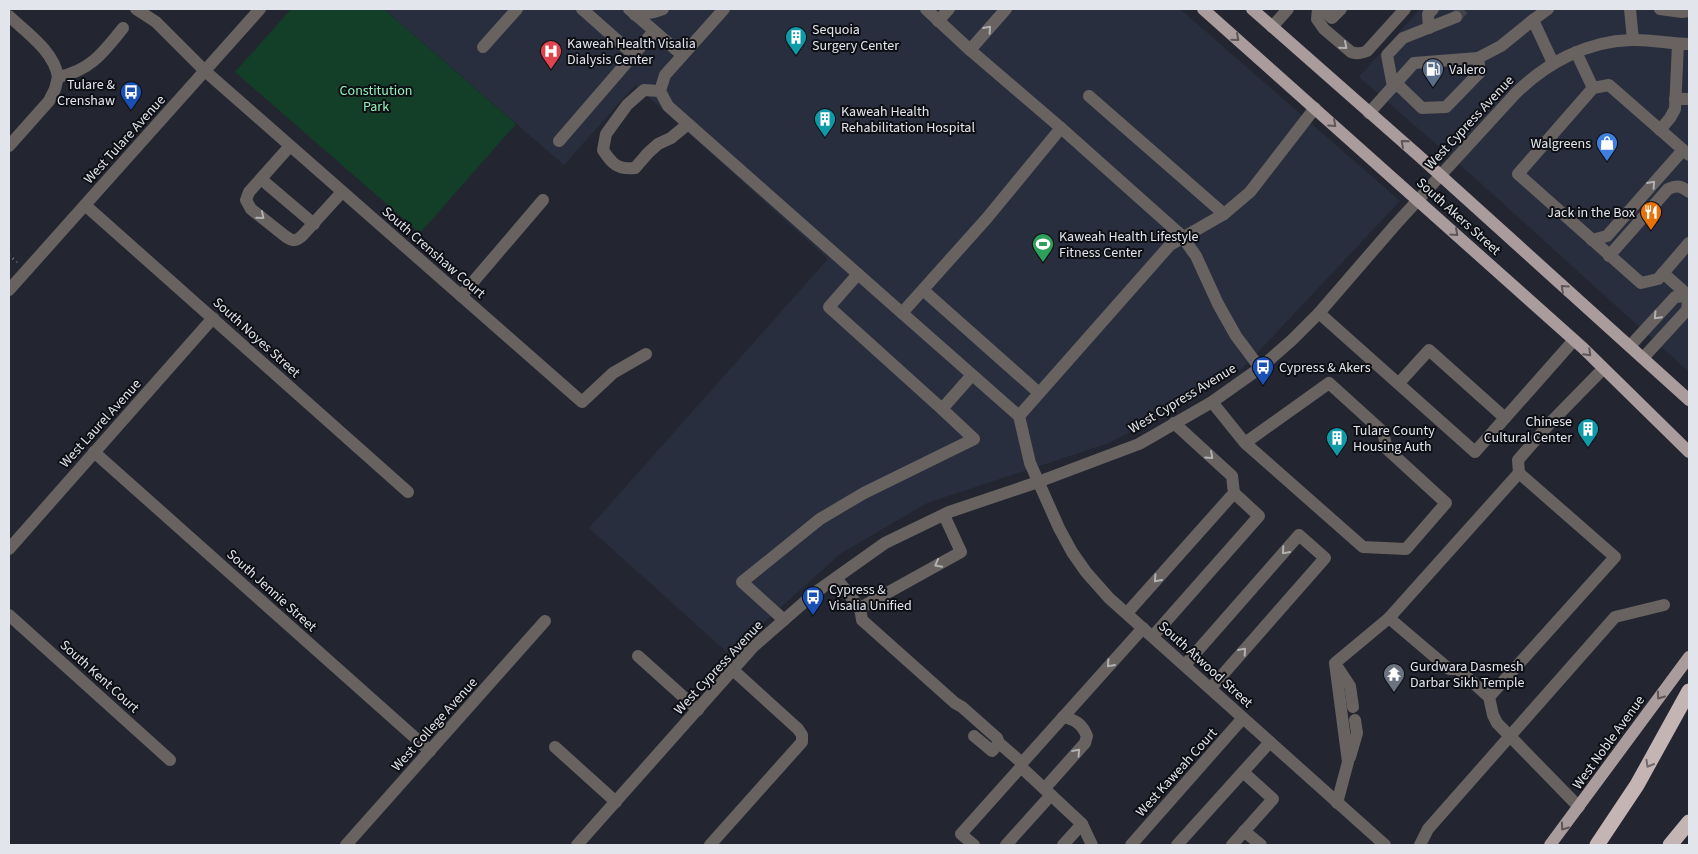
<svg xmlns="http://www.w3.org/2000/svg" width="1698" height="854" viewBox="0 0 1698 854" font-family="'Source Sans 3',sans-serif">
  <rect width="100%" height="100%" fill="#232630"/>
  <g fill="#282e3d">
    <path d="M384 9H1180L1400 201 1243 368 1196 397 1109 443 927 503 840 554 729 654 589 528 828 259 635 85 564 165Z"/>
    <path d="M1420 9H1689V372L1476 179 1359 77Z"/>
  </g>
  <path fill="#133e27" d="M291 9H384L516 124 420 233 235 72Z"/>
  <g fill="none" stroke-linecap="round" stroke-linejoin="round">
    <path stroke="#40434c" stroke-width="12" stroke-dasharray="12 6" stroke-linecap="butt" d="M1456 17 1463 9"/>
    <path stroke="#7d8088" stroke-width="2.5" stroke-dasharray="1 4" stroke-linecap="butt" d="M9 255 17 262"/>
    <g stroke="#686261" stroke-width="12">
      <path d="M136 9 156 22 205 71 582 402 613 373 646 354"/>
      <path d="M582 9 634 55"/>
      <path d="M629 9 682 55"/>
      <path d="M724 9 665 75 660 91 668 106 902 313"/>
      <path d="M926 9 970 50 1061 128 1181 235 1196 256 1218 304 1236 336 1260 368"/>
      <path d="M1318 9 1317 19 1324 29 1351 52C1357 54 1361 54 1367 51L1405 9"/>
      <path d="M1322 9 1332 18 1341 9"/>
      <path d="M1630 9 1633 40"/>
      <path d="M1660 9 1682 12 1689 11"/>
      <path d="M635 15 654 12 663 9"/>
      <path d="M9 16C27 33 54 51 58 77"/>
      <path d="M1533 20 1548 9"/>
      <path d="M938 21 949 9"/>
      <path d="M1272 27 1288 9"/>
      <path d="M1429 28 1428 14 1433 9"/>
      <path d="M483 47 517 9"/>
      <path d="M970 50 1006 9"/>
      <path d="M1576 52 1593 88 1609 85 1689 155"/>
      <path d="M1396 83 1422 108 1446 107 1480 72 1478 58"/>
      <path d="M1393 87 1387 55 1403 38 1456 17"/>
      <path d="M1593 88 1518 174 1641 283 1658 279 1689 243"/>
      <path d="M660 91 644 90 627 105 606 134 603 150C612 164 618 170 635 168L648 153 658 144 671 138 688 124"/>
      <path d="M1089 96 1224 214"/>
      <path d="M1675 99H1689"/>
      <path d="M1369 113 1414 63 1478 58 1501 46 1533 20 1553 63"/>
      <path d="M1061 128 987 218 902 313 1019 416 1030 463 1059 528 1072 552 1086 572 1109 598 1385 845"/>
      <path d="M1660 130 1670 118 1675 109 1678 44"/>
      <path d="M559 141 654 31"/>
      <path d="M9 146 49 101 55 89 58 77C90 71 104 52 123 28"/>
      <path d="M290 146 249 192 246 200 251 209 285 236C292 241 295 242 302 236L342 192"/>
      <path d="M261 179 314 224"/>
      <path d="M85 205 408 492"/>
      <path d="M1592 240 1607 236 1683 150"/>
      <path d="M1609 256 1668 189C1677 185 1682 186 1689 192"/>
      <path d="M1663 273 1689 296"/>
      <path d="M858 274 829 307 942 409"/>
      <path d="M9 290 260 9"/>
      <path d="M923 290 1039 393"/>
      <path d="M461 296 543 200"/>
      <path d="M1319 313 1475 452 1574 340"/>
      <path d="M1630 346 1675 297 1689 296"/>
      <path d="M1643 358 1687 310 1689 295"/>
      <path d="M1399 383 1429 350 1505 418"/>
      <path d="M1212 402 1245 443 1329 383 1383 432 1387 449 1446 503 1406 549 1363 547 1245 443"/>
      <path d="M1019 416 1170 245 1224 214 1250 192 1315 108"/>
      <path d="M94 452 430 751"/>
      <path d="M9 549 213 318"/>
      <path d="M836 578 860 608 862 620 955 703 962 707 997 738 999 743 1022 763"/>
      <path d="M860 608 961 552 944 515"/>
      <path d="M1127 613 1234 493 1232 476 1174 423"/>
      <path d="M9 615 170 760"/>
      <path d="M1389 618 1449 669H1458L1489 697 1493 715 1497 723 1579 807"/>
      <path d="M784 620 742 582 820 519 864 493 974 439 942 409 972 375"/>
      <path d="M1153 636 1259 516 1234 493"/>
      <path d="M638 656 698 710"/>
      <path d="M1185 665 1299 535 1325 558 1211 688"/>
      <path d="M1338 668 1350 686 1353 707"/>
      <path d="M1489 697 1615 557 1519 473"/>
      <path d="M974 736 992 751 999 743"/>
      <path d="M555 747 616 802"/>
      <path d="M1350 757 1357 733 1355 720"/>
      <path d="M1021 767 1082 824 1063 845"/>
      <path d="M1045 788 1085 743 1087 736C1082 724 1076 720 1063 717"/>
      <path d="M1337 803 1348 762 1335 663 1389 618 1519 473 1518 460 1551 422 1603 369"/>
      <path d="M1082 824 1092 845"/>
      <path d="M1244 831 1261 845"/>
      <path d="M346 845 545 621"/>
      <path d="M577 845 753 647 816 592 885 543 949 512 1038 482 1139 444 1212 402 1260 368 1292 340 1319 313 1396 224 1515 94C1546 63 1587 41 1631 40 1651 39 1670 44 1689 44"/>
      <path d="M710 845 802 742V735L798 729 733 670"/>
      <path d="M974 845 961 834 1021 767 1022 763 1143 628"/>
      <path d="M1006 845 1051 795"/>
      <path d="M1131 845 1243 718"/>
      <path d="M1177 845 1270 742"/>
      <path d="M1232 845 1273 799 1243 772"/>
      <path d="M1420 845 1428 829 1615 617 1664 605"/>
    </g>
    <g stroke="#aa9c9c" stroke-width="12">
      <path d="M1203 9 1583 348 1689 452"/>
      <path d="M1252 9 1419 156 1689 400"/>
      <path d="M1550 845 1689 657"/>
    </g>
    <g stroke="#c4b4b3" stroke-width="15">
      <path d="M1597 845 1637 785 1689 691"/>
      <path d="M1670 845 1689 822"/>
    </g>
  </g>
  <defs><path id="oneway-chevron" d="M-2-3.5L2.5 0L-2 3.5" fill="none" stroke-width="1.6" stroke-linecap="round" stroke-linejoin="round" transform="scale(1.25)"/></defs>
  <g stroke="#b1b1b4">
    <use href="#oneway-chevron" transform="translate(988 29) rotate(-48)"/>
    <use href="#oneway-chevron" transform="translate(1344 46) rotate(41)"/>
    <use href="#oneway-chevron" transform="translate(1652 184) rotate(-48)"/>
    <use href="#oneway-chevron" transform="translate(261 216) rotate(40)"/>
    <use href="#oneway-chevron" transform="translate(1657 316) rotate(133)"/>
    <use href="#oneway-chevron" transform="translate(1210 456) rotate(42)"/>
    <use href="#oneway-chevron" transform="translate(1285 551) rotate(131)"/>
    <use href="#oneway-chevron" transform="translate(938 564) rotate(152)"/>
    <use href="#oneway-chevron" transform="translate(1157 579) rotate(132)"/>
    <use href="#oneway-chevron" transform="translate(1243 651) rotate(-49)"/>
    <use href="#oneway-chevron" transform="translate(1110 664) rotate(132)"/>
    <use href="#oneway-chevron" transform="translate(1077 752) rotate(-48)"/>
  </g>
  <g stroke="#5c5658">
    <use href="#oneway-chevron" transform="translate(1236 38) rotate(41)"/>
    <use href="#oneway-chevron" transform="translate(1333 124) rotate(42)"/>
    <use href="#oneway-chevron" transform="translate(1404 143) rotate(-139)"/>
    <use href="#oneway-chevron" transform="translate(1455 233) rotate(42)"/>
    <use href="#oneway-chevron" transform="translate(1564 288) rotate(-138)"/>
    <use href="#oneway-chevron" transform="translate(1588 353) rotate(45)"/>
    <use href="#oneway-chevron" transform="translate(1660 696) rotate(126)"/>
    <use href="#oneway-chevron" transform="translate(1564 827) rotate(126)"/>
  </g>
  <use stroke="#726a6b" href="#oneway-chevron" transform="translate(1649 764) rotate(120)"/>
  <defs>
    <g id="building-pin" transform="scale(1.125)"><path d="M0 17L-7.5 6A9.5 9.5 0 1 1 7.5 6Z" fill="#0f9aa8" stroke="#0e0f14"/><path d="M-4-6H4V6H1V3H-1V6H-4ZM-2.5-4.3h1.7v1.8h-1.7ZM.8-4.3h1.7v1.8H.8ZM-2.5-1h1.7V.8h-1.7ZM.8-1h1.7V.8H.8Z" fill="#fff"/></g>
    <g id="hospital-pin" transform="scale(1.125)"><path d="M0 17L-7.5 6A9.5 9.5 0 1 1 7.5 6Z" fill="#e0444e" stroke="#0e0f14"/><path d="M-5-5h3v3.5h4V-5h3V5h-3V1.5h-4V5h-3Z" fill="#fff"/></g>
    <g id="fuel-pin" transform="scale(1.125)"><path d="M0 17L-7.5 6A9.5 9.5 0 1 1 7.5 6Z" fill="#5c6f8a" stroke="#0e0f14"/><path d="M-5.5-6h7V0h2V4h1.3V-2.5L3-4.5l.8-.8L6-3V5H2.5V1h-1V6h-7ZM-4.2-4.7v3.2H.2V-4.7Z" fill="#fff"/></g>
    <g id="bus-pin" transform="scale(1.125)"><path d="M0 17L-7.5 6A9.5 9.5 0 1 1 7.5 6Z" fill="#1a4fb4" stroke="#0e0f14"/><path d="M-5-6H5V4H4V6H2V4H-2V6H-4V4H-5ZM-3.5-4V0h7V-4ZM-3.5 1.2v1.5H-2V1.2ZM2 1.2v1.5H3.5V1.2Z" fill="#fff"/></g>
    <g id="shop-pin" transform="scale(1.125)"><path d="M0 17L-7.5 6A9.5 9.5 0 1 1 7.5 6Z" fill="#3f7fe0" stroke="#0e0f14"/><path d="M-5-2.5h2.3a2.7 3.5 0 0 1 5.4 0H5L5.5 6h-11ZM-1.5-2.5h3a1.5 2.3 0 0 0-3 0Z" fill="#fff"/></g>
    <g id="restaurant-pin" transform="scale(1.125)"><path d="M0 17L-7.5 6A9.5 9.5 0 1 1 7.5 6Z" fill="#e8710a" stroke="#0e0f14"/><path d="M-5-6h1v4h1v-4h1v4h1v-4h1v5L-1.5 .5V6h-2V.5L-5-1ZM5-6V6H3V1.5H1.5Q1.5-4 5-6Z" fill="#fff"/></g>
    <g id="stadium-pin" transform="scale(1.125)"><path d="M0 17L-7.5 6A9.5 9.5 0 1 1 7.5 6Z" fill="#2e9e5b" stroke="#0e0f14"/><path d="M0-5a6.5 5 0 1 0 0 10a6.5 5 0 1 0 0-10ZM-3.5-1.8h7v3.6h-7Z" fill="#fff"/></g>
    <g id="temple-pin" transform="scale(1.125)"><path d="M0 17L-7.5 6A9.5 9.5 0 1 1 7.5 6Z" fill="#6b7280" stroke="#0e0f14"/><path d="M0-6L5-2H3V0L6.5 2.5H4V6H1.5V3h-3V6H-4V2.5H-6.5L-3 0V-2H-5Z" fill="#fff"/></g>
  </defs>
  <g fill-rule="evenodd">
    <use href="#building-pin" x="796" y="37"/>
    <use href="#hospital-pin" x="551" y="51"/>
    <use href="#fuel-pin" x="1433" y="69"/>
    <use href="#bus-pin" x="131" y="92"/>
    <use href="#building-pin" x="825" y="119"/>
    <use href="#shop-pin" x="1607" y="143"/>
    <use href="#restaurant-pin" x="1651" y="212"/>
    <use href="#stadium-pin" x="1043" y="244"/>
    <use href="#bus-pin" x="1263" y="367"/>
    <use href="#building-pin" x="1588" y="429"/>
    <use href="#building-pin" x="1337" y="438"/>
    <use href="#bus-pin" x="813" y="597"/>
    <use href="#temple-pin" x="1394" y="674"/>
  </g>
  <g text-anchor="middle" stroke-width="4" stroke-linejoin="round" paint-order="stroke">
    <g font-size="14" fill="#e2e5eb" stroke="#0e0f14" text-anchor="start">
      <text x="812" y="34">Sequoia<tspan x="812" dy="16">Surgery Center</tspan></text>
      <text x="567" y="48">Kaweah Health Visalia<tspan x="567" dy="16">Dialysis Center</tspan></text>
      <text x="1449" y="74">Valero</text>
      <text x="115" y="89" text-anchor="end">Tulare &amp;<tspan x="115" dy="16">Crenshaw</tspan></text>
      <text x="841" y="116">Kaweah Health<tspan x="841" dy="16">Rehabilitation Hospital</tspan></text>
      <text x="1591" y="148" text-anchor="end">Walgreens</text>
      <text x="1635" y="217" text-anchor="end">Jack in the Box</text>
      <text x="1059" y="241">Kaweah Health Lifestyle<tspan x="1059" dy="16">Fitness Center</tspan></text>
      <text x="1279" y="372">Cypress &amp; Akers</text>
      <text x="1572" y="426" text-anchor="end">Chinese<tspan x="1572" dy="16">Cultural Center</tspan></text>
      <text x="1353" y="435">Tulare County<tspan x="1353" dy="16">Housing Auth</tspan></text>
      <text x="829" y="594">Cypress &amp;<tspan x="829" dy="16">Visalia Unified</tspan></text>
      <text x="1410" y="671">Gurdwara Dasmesh<tspan x="1410" dy="16">Darbar Sikh Temple</tspan></text>
    </g>
    <g font-size="14" fill="#92f1b9" stroke="#0e0f14">
      <text x="376" y="95">Constitution<tspan x="376" dy="16">Park</tspan></text>
    </g>
    <g font-size="14" fill="#e2e5eb" stroke="#0e0f14">
      <text transform="translate(1469 122) rotate(-47)" y="5">West Cypress Avenue</text>
      <text transform="translate(124 139) rotate(-48)" y="5">West Tulare Avenue</text>
      <text transform="translate(1459 216) rotate(42)" y="5">South Akers Street</text>
      <text transform="translate(434 252) rotate(41)" y="5">South Crenshaw Court</text>
      <text transform="translate(257 337) rotate(42)" y="5">South Noyes Street</text>
      <text transform="translate(1182 398) rotate(-31)" y="5">West Cypress Avenue</text>
      <text transform="translate(100 423) rotate(-48)" y="5">West Laurel Avenue</text>
      <text transform="translate(272 590) rotate(42)" y="5">South Jennie Street</text>
      <text transform="translate(1206 664) rotate(42)" y="5">South Atwood Street</text>
      <text transform="translate(718 667) rotate(-47)" y="5">West Cypress Avenue</text>
      <text transform="translate(100 676) rotate(42)" y="5">South Kent Court</text>
      <text transform="translate(434 724) rotate(-48)" y="5">West College Avenue</text>
      <text transform="translate(1608 742) rotate(-54)" y="5">West Noble Avenue</text>
      <text transform="translate(1176 772) rotate(-48)" y="5">West Kaweah Court</text>
    </g>
  </g>
  <rect width="1698" height="854" fill="none" stroke="#e2e5eb" stroke-width="20"/>
</svg>
